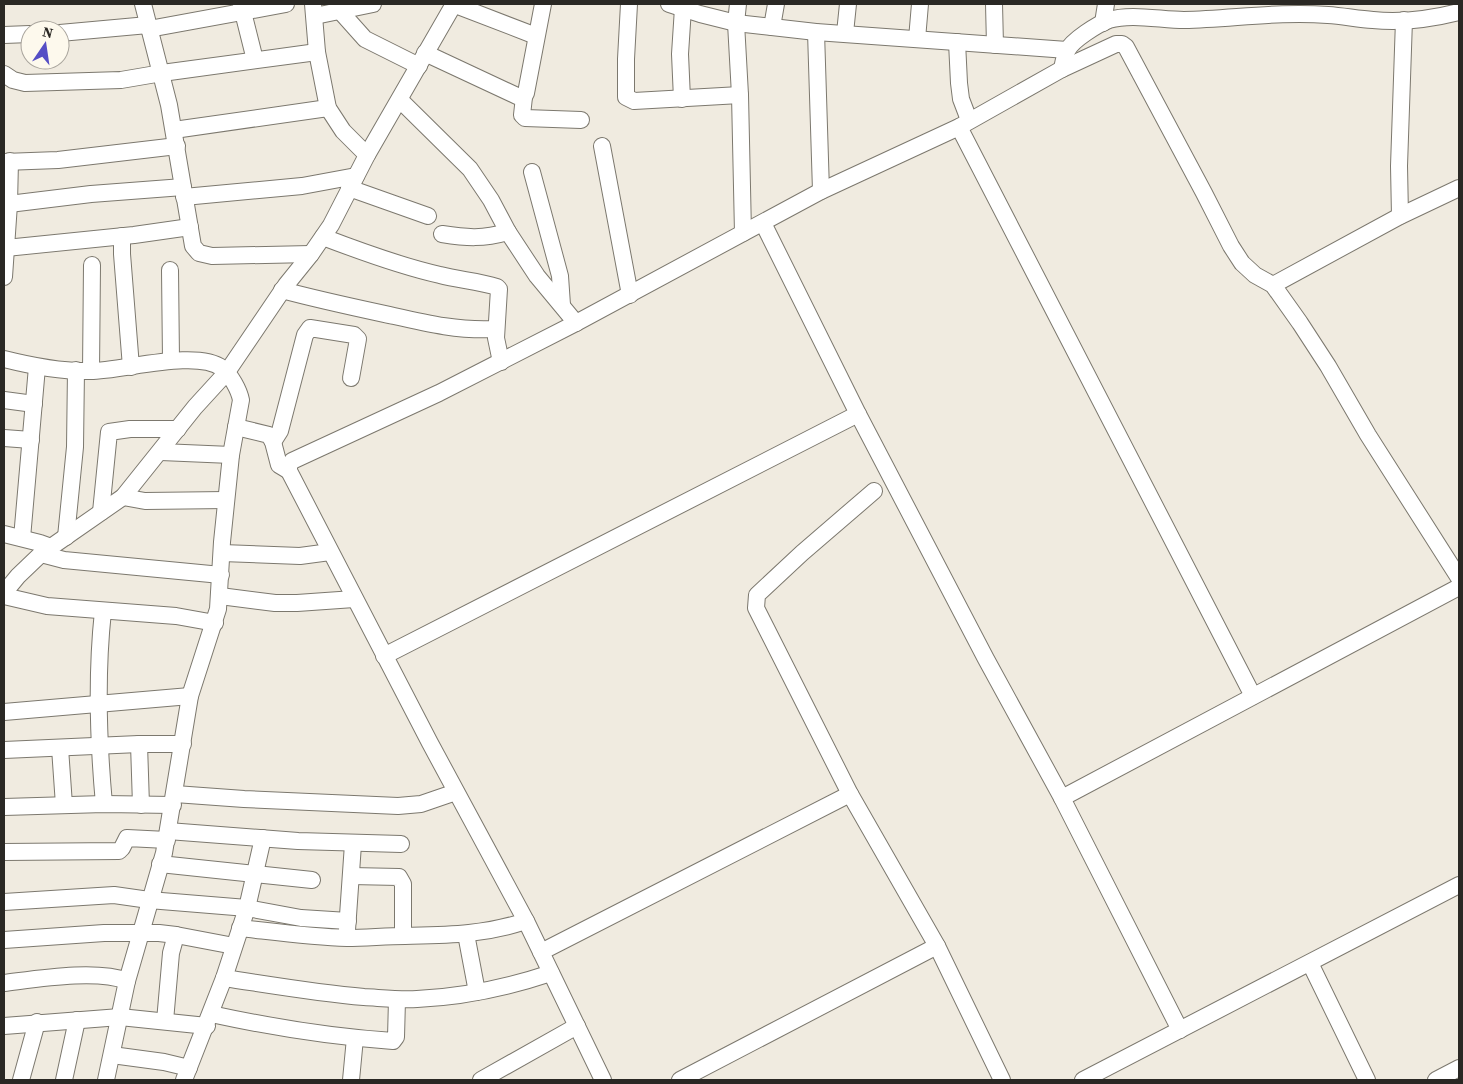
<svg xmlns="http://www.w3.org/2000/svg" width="1463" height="1084" viewBox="0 0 1463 1084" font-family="'Source Serif 4',serif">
  <rect width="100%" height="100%" fill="#f0ebe0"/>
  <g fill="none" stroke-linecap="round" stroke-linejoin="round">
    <g stroke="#7c786e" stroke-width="18">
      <g id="minor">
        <path d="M143 4 169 105 193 246 199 253 212 256 311 254"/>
        <path d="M241 4 255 60"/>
        <path d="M313 4 317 52 328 108 343 131 367 155"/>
        <path d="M453 4 536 36"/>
        <path d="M543 4 526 93 524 97 522 115 525 118 581 120"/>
        <path d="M629 4 626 59V97L634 101 740 95"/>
        <path d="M669 4 700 14 736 23 816 32 1067 50"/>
        <path d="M738 4 736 23 740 95 743 233"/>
        <path d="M994 4 995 45"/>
        <path d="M340 11 365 39 419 66"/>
        <path d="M315 16 373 4"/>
        <path d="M1103 23 1106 4"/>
        <path d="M772 27 776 4"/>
        <path d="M149 29 286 4"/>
        <path d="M816 32 821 191"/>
        <path d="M60 33 148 25"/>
        <path d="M845 33 848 4"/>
        <path d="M4 35 30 34"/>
        <path d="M917 39 920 4"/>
        <path d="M957 42 959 83 961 99 969 120"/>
        <path d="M425 53 517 96 524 97"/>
        <path d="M1062 69C1063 64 1064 57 1067 51 1072 40 1098 24 1109 20 1131 13 1161 20 1184 20 1232 19 1280 11 1328 15 1343 16 1358 19 1373 20 1402 23 1431 19 1459 12"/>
        <path d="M4 74 13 80 25 83 121 80 162 73 317 52"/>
        <path d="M682 99 680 54 683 8"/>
        <path d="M400 100 470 169 491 200 508 232 537 276 576 323"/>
        <path d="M959 127 1253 696"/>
        <path d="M174 130 328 108"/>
        <path d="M602 146 630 295"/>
        <path d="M4 162 58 160 177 146"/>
        <path d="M532 172 560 276 562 305"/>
        <path d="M349 188 428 216"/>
        <path d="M184 197 302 186 356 176"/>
        <path d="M9 204 91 194 183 187"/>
        <path d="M1400 216 1399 166 1404 20"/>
        <path d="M763 223 858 414 986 659 1062 798 1180 1030"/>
        <path d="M442 234C467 238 483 239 508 232"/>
        <path d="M122 236V254L131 367"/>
        <path d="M323 237C362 252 400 266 440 275 459 280 479 281 497 287L499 289 496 338 501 362"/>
        <path d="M6 248 134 235 190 227"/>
        <path d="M170 270 171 360"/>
        <path d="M4 277 9 204 10 161"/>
        <path d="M1273 285 1400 216 1459 188"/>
        <path d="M282 290C319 300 357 308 394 316 429 324 460 331 496 329"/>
        <path d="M4 359C32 366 61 372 90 371 123 371 196 349 222 368 231 375 239 390 241 400L231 455 222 542 218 609 190 696 164 853 127 981 106 1080"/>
        <path d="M91 371 92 265"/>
        <path d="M4 400 34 404"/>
        <path d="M236 427 269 435 273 442 279 465 289 471"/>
        <path d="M4 438 31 440"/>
        <path d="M273 442 280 431 305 335 310 328 354 335 358 339 351 378"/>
        <path d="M161 452 231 455"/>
        <path d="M874 491 802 553 757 595 756 608 850 794 937 946 1002 1080"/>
        <path d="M123 497 145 501 226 500"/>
        <path d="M101 512 109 432 130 429H178"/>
        <path d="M4 534 40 543 51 547"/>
        <path d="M66 537 75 447 76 370"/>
        <path d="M22 538 37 367"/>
        <path d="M222 553 300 556 330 552"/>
        <path d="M41 554 64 560 221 575"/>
        <path d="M4 593 18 576 41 554 123 497 195 407 227 372 286 285 311 254 331 225 367 155 454 4"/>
        <path d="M4 596 47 606 176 616 215 623"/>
        <path d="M220 596 275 603H297L354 599"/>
        <path d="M103 611C96 676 98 739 104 804"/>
        <path d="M384 656 858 414"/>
        <path d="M4 712 190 696"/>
        <path d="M139 744 141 805"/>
        <path d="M60 748 64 805"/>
        <path d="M4 750 139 744H183"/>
        <path d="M175 794 244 799 398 806 421 804 456 792"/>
        <path d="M1062 798 1459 587"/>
        <path d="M4 807 104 804 173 805"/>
        <path d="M168 831 298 841 401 844"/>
        <path d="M4 852 119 851 122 848 127 838 167 840"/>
        <path d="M160 864 312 880"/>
        <path d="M351 876 399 877 403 884V936"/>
        <path d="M4 902 114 895 149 900 247 908 301 918 348 921"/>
        <path d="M240 928C276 932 312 937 347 938 366 938 386 936 405 936 449 935 483 935 526 921"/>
        <path d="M347 930 353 844"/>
        <path d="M466 934 477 992"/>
        <path d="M4 940 104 933H159L176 935 234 946"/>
        <path d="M541 952 850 794"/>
        <path d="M1310 963 1367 1080"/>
        <path d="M224 978C271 985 317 993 364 997 382 998 399 1000 417 999 462 997 509 987 551 973"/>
        <path d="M4 983C37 979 96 969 127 981"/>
        <path d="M211 1014C271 1027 332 1037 393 1041L396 1037 397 1000"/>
        <path d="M165 1021 171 953 176 935"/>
        <path d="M4 1026 120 1017 207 1026"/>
        <path d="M112 1055 164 1062 189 1068"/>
        <path d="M21 1080 37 1022"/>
        <path d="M64 1080 77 1020"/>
        <path d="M184 1080 224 978 247 908 263 838"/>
        <path d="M351 1080 355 1038"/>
        <path d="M481 1080 577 1026"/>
        <path d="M603 1080 526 921 430 743 289 471V466L292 461 439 393 576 323 821 191 959 127 1062 69 1116 44H1122L1126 47 1204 193 1231 246 1242 263 1255 275 1273 285 1300 323 1328 366 1368 435 1459 578"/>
        <path d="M680 1080 937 946"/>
        <path d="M1083 1080 1459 885"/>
        <path d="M1436 1080 1459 1068"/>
      </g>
    </g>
    <use href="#minor" stroke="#fff" stroke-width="16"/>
  </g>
  <rect width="1463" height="1084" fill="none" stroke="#2a2824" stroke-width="10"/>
  <g transform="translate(45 45) rotate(13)"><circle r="24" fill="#fdf9ed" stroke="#a9a59d"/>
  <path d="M0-4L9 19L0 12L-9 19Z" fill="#554ec5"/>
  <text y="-8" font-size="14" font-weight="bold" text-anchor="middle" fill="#2a2824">N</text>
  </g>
</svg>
